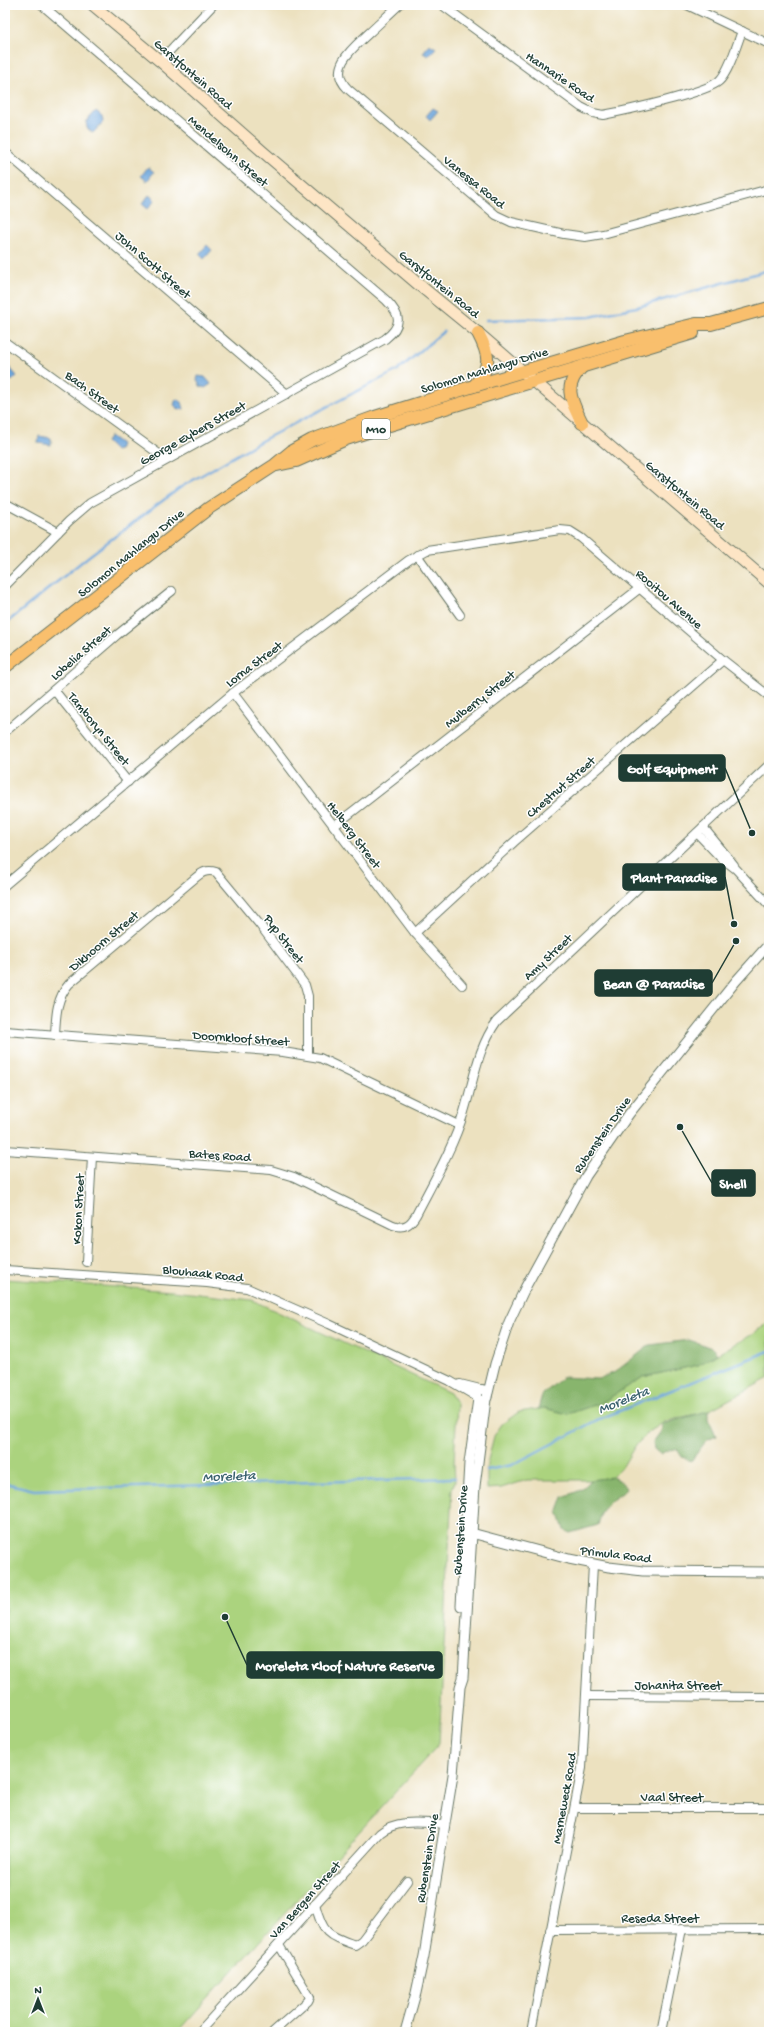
<svg xmlns="http://www.w3.org/2000/svg" width="774" height="2037" viewBox="0 0 774 2037" font-family="'Gochi Hand',sans-serif">
  <rect width="100%" height="100%" fill="#fff"/>
  <filter id="ink" filterUnits="userSpaceOnUse"><feTurbulence type="fractalNoise" baseFrequency=".025" numOctaves="2"/><feDisplacementMap in="SourceGraphic" scale="8" xChannelSelector="R" yChannelSelector="G"/><feConvolveMatrix kernelMatrix="1 2 1 2 8 2 1 2 1" color-interpolation-filters="sRGB"/></filter>
  <filter id="wash" filterUnits="userSpaceOnUse"><feTurbulence type="fractalNoise" baseFrequency=".012" numOctaves="4" result="noise"/><feDisplacementMap in="SourceGraphic" scale="16" xChannelSelector="R" yChannelSelector="G"/><feGaussianBlur stdDeviation="0.9" result="paint"/><feColorMatrix in="noise" values="0 0 0 0 0 0 0 0 0 0 0 0 0 0 0 0 0 1.4 0 .05"/><feComposite in="paint" operator="in"/></filter>
  <g filter="url(#wash)">
    <rect width="100%" height="100%" fill="#ece1bf"/>
    <g fill="#abd37e" stroke="#658859">
      <path d="M5 1279 172 1291 252 1300 450 1393 457 1404 454 1463 455 1482 452 1490 439 1744 177 2032H5Z"/>
      <path d="M769 1321V1378L708 1411 666 1421 649 1432 635 1446 623 1466 612 1477 591 1480H527L501 1488 487 1489V1464L494 1436 502 1424 519 1412 544 1408 568 1414 603 1402 643 1377 698 1365 753 1334Z"/>
    </g>
    <g fill="#88b56d" stroke="#547950">
      <path d="M689 1340 713 1348 717 1354 698 1365 643 1377 603 1402 568 1414 544 1408 538 1409 542 1395 563 1377 598 1379 615 1372 650 1345Z"/>
      <path d="M708 1411V1419L716 1436 706 1441 691 1461 682 1457 677 1449 668 1450 660 1454 654 1449 653 1442 662 1430V1424Z"/>
      <path d="M612 1477 622 1482 626 1489C620 1497 607 1500 603 1510 600 1514 600 1520 598 1525L570 1533 564 1530 558 1511 563 1497 581 1490 591 1480Z"/>
    </g>
    <g fill="#6ca4da" stroke="#467087">
      <path d="M429 44 436 48 428 56 423 53Z"/>
      <path d="M433 108 438 111 430 120 426 116Z"/>
      <path d="M96 111 102 116 103 122 93 133 87 128 86 122Z"/>
      <path d="M148 167 154 172 147 181 141 176Z"/>
      <path d="M149 195 155 200 148 209 142 204Z"/>
      <path d="M207 245 212 250 204 259 199 254Z"/>
      <path d="M8 366 17 376 12 381 5 375V369Z"/>
      <path d="M198 376 205 377 211 384 205 388 200 386 197 380Z"/>
      <path d="M176 399 182 402 184 409 179 410 174 405Z"/>
      <path d="M39 436 51 438V445L38 443Z"/>
      <path d="M110 436 121 444 119 450 115 451 106 442Z"/>
    </g>
    <g fill="none" stroke-linecap="round" stroke-linejoin="round">
      <g stroke="#6ca4da" stroke-width="2.5">
        <path d="M486 320 590 317 641 306 769 270"/>
        <path d="M5 624 89 556 181 487 261 441 398 370 444 331"/>
        <path d="M487 1470 512 1465 597 1420 769 1351"/>
        <path d="M5 1483 34 1490 455 1478"/>
      </g>
    </g>
  </g>
  <g filter="url(#ink)">
    <g fill="none" stroke-linecap="round" stroke-linejoin="round">
      <g stroke="#677665" stroke-width="10">
        <g id="minor">
          <path d="M399 5C389 14 379 24 369 33 354 47 326 68 348 89L496 215 511 222 564 234 585 237 603 234 769 189"/>
          <path d="M442 5 581 107 593 113 603 115C624 111 706 93 719 81 729 72 737 44 742 31"/>
          <path d="M687 5 769 44"/>
          <path d="M160 61 213 5"/>
          <path d="M5 152 287 394"/>
          <path d="M5 342 166 459"/>
          <path d="M5 503 58 532"/>
          <path d="M417 555 460 615"/>
          <path d="M5 586 69 521 90 503 385 339C403 325 401 315 386 300L42 5"/>
          <path d="M54 690 128 782"/>
          <path d="M233 693 415 933 462 985"/>
          <path d="M5 732 117 635 172 591"/>
          <path d="M334 826 640 588"/>
          <path d="M703 827 734 865"/>
          <path d="M697 833 719 856 736 869 769 905"/>
          <path d="M5 885 233 693 409 560 427 550 560 530 570 531 581 538 723 660 769 696"/>
          <path d="M415 933 514 842 723 660"/>
          <path d="M5 1031 283 1052 320 1058 459 1125"/>
          <path d="M55 1035C56 1016 56 999 69 984L194 879C201 873 206 869 216 872L260 925 305 985 308 996V1055"/>
          <path d="M5 1150 271 1170 294 1177 393 1225C404 1229 410 1225 416 1215 433 1182 453 1148 464 1112 474 1080 477 1049 497 1021L769 765"/>
          <path d="M86 1262 92 1157"/>
          <path d="M5 1270 207 1283 247 1288 329 1324 450 1381 477 1397"/>
          <path d="M460 1384 480 1389"/>
          <path d="M587 1696 769 1697"/>
          <path d="M575 1808H769"/>
          <path d="M315 1904C323 1933 326 1935 355 1945L362 1940 407 1881"/>
          <path d="M550 1930 769 1929"/>
          <path d="M199 2032 380 1833C398 1818 423 1823 445 1824"/>
          <path d="M273 2032 308 2001 310 1997 279 1945"/>
          <path d="M531 2032 582 1768 593 1565"/>
          <path d="M661 2032 682 1929"/>
        </g>
      </g>
      <g stroke="#677665" stroke-width="11">
        <g id="tertiary">
          <circle cx="482" cy="1395" r="5.5"/>
          <path d="M488 1393 495 1364 509 1322 525 1288 586 1176 629 1114 736 981 769 944"/>
          <path d="M464 1531 569 1559 609 1567 643 1571 769 1572"/>
          <path d="M461 1606 469 1463 478 1399"/>
          <path d="M405 2032 416 1993 424 1956 445 1824 453 1775 460 1687 463 1678 475 1486 486 1399"/>
        </g>
      </g>
      <g stroke="#677665" stroke-width="13">
        <path id="secondary" d="M93 5 160 61 262 151 418 284 478 333 769 583"/>
      </g>
      <g stroke="#677665" stroke-width="14">
        <g id="primary">
          <path d="M474 386C492 366 490 356 478 333"/>
          <path d="M582 423C571 400 562 386 583 366"/>
          <path d="M277 465 296 461 346 439 386 426 693 333"/>
          <path d="M5 667 209 508 275 465 292 451 312 440 375 417 474 386 625 341 696 324H711L769 308"/>
        </g>
      </g>
      <use href="#minor" stroke="#fff" stroke-width="8"/>
      <use href="#tertiary" stroke="#fff" stroke-width="9"/>
      <use href="#secondary" stroke="#fde5c5" stroke-width="11"/>
      <use href="#primary" stroke="#f9bf6d" stroke-width="12"/>
    </g>
  </g>
  <g text-anchor="middle" stroke-width="3" stroke-linejoin="round" paint-order="stroke">
    <rect fill="#fff" stroke="#627771" stroke-width="1" x="362" y="419" width="28" height="20" rx="3"/>
    <g font-size="12" font-weight="bold" fill="#1f3d34">
      <text x="376" y="433">M10</text>
    </g>
    <g font-size="13" fill="#1f3d34" stroke="#fff">
      <text transform="translate(194 73) rotate(41)" y="5">Garstfontein Road</text>
      <text transform="translate(561 76) rotate(34)" y="5">Hannarie Road</text>
      <text transform="translate(229 150) rotate(41)" y="5">Mendelsohn Street</text>
      <text transform="translate(475 181) rotate(39)" y="5">Vanessa Road</text>
      <text transform="translate(154 264) rotate(41)" y="5">John Scott Street</text>
      <text transform="translate(440 283) rotate(39)" y="5">Garstfontein Road</text>
      <text transform="translate(484 369) rotate(-17)" y="5">Solomon Mahlangu Drive</text>
      <text transform="translate(93 391) rotate(36)" y="5">Bach Street</text>
      <text transform="translate(192 432) rotate(-29)" y="5">George Eybers Street</text>
      <text transform="translate(686 494) rotate(40)" y="5">Garstfontein Road</text>
      <text transform="translate(130 552) rotate(-39)" y="5">Solomon Mahlangu Drive</text>
      <text transform="translate(670 598) rotate(41)" y="5">Rooitou Avenue</text>
      <text transform="translate(80 652) rotate(-41)" y="5">Lobelia Street</text>
      <text transform="translate(253 663) rotate(-37)" y="5">Lorna Street</text>
      <text transform="translate(479 698) rotate(-38)" y="5">Mulberry Street</text>
      <text transform="translate(100 728) rotate(51)" y="5">Tamboryn Street</text>
      <text transform="translate(560 786) rotate(-41)" y="5">Chestnut Street</text>
      <text transform="translate(355 834) rotate(53)" y="5">Helberg Street</text>
      <text transform="translate(285 938) rotate(53)" y="5">Pyp Street</text>
      <text transform="translate(103 940) rotate(-40)" y="5">Dikhoorn Street</text>
      <text transform="translate(547 956) rotate(-43)" y="5">Amy Street</text>
      <text transform="translate(241 1037) rotate(4)" y="5">Doornkloof Street</text>
      <text transform="translate(601 1134) rotate(-55)" y="5">Rubenstein Drive</text>
      <text transform="translate(220 1154) rotate(4)" y="5">Bates Road</text>
      <text transform="translate(77 1209) rotate(-87)" y="5">Kokon Street</text>
      <text transform="translate(203 1272) rotate(6)" y="5">Blouhaak Road</text>
      <text transform="translate(459 1530) rotate(-86)" y="5">Rubenstein Drive</text>
      <text transform="translate(616 1553) rotate(7)" y="5">Primula Road</text>
      <text x="678" y="1689">Johanita Street</text>
      <text x="672" y="1801">Vaal Street</text>
      <text transform="translate(563 1798) rotate(-80)" y="5">Marneweck Road</text>
      <text transform="translate(426 1858) rotate(-81)" y="5">Rubenstein Drive</text>
      <text transform="translate(304 1899) rotate(-48)" y="5">Van Bergen Street</text>
      <text x="660" y="1922">Reseda Street</text>
    </g>
    <g font-size="14" font-style="italic" fill="#3a616e" stroke="#fff">
      <text transform="translate(623 1399) rotate(-22)" y="5">Moreleta</text>
      <text transform="translate(229 1475) rotate(-2)" y="5">Moreleta</text>
    </g>
  </g>
  <path fill="none" stroke="#1f3d34" stroke-width="1.5" d="M752 833L725 768M734 924L725 877M736 941L712 983M680 1127L712 1183M225 1617L247 1665"/>
  <g fill="#1f3d34" stroke="#fff" stroke-width="1.5">
    <circle cx="752" cy="833" r="4"/>
    <circle cx="734" cy="924" r="4"/>
    <circle cx="736" cy="941" r="4"/>
    <circle cx="680" cy="1127" r="4"/>
    <circle cx="225" cy="1617" r="4"/>
  </g>
  <g fill="#1f3d34" stroke="#1f3d34" stroke-width="1.5">
    <rect x="619" y="755" width="106" height="26" rx="4"/>
    <rect x="623" y="864" width="102" height="26" rx="4"/>
    <rect x="595" y="970" width="117" height="26" rx="4"/>
    <rect x="712" y="1170" width="43" height="26" rx="4"/>
    <rect x="247" y="1652" width="195" height="26" rx="4"/>
  </g>
  <g font-size="14" text-anchor="middle" font-weight="bold" fill="#fff">
    <text x="672" y="773">Golf Equipment</text>
    <text x="674" y="882">Plant Paradise</text>
    <text x="654" y="988">Bean @ Paradise</text>
    <text x="733" y="1188">Shell</text>
    <text x="345" y="1670">Moreleta Kloof Nature Reserve</text>
  </g>
  <rect width="774" height="2037" fill="none" stroke="#fff" stroke-width="20"/>
  <g transform="translate(38 1999)" stroke="#ffffff" stroke-width="3" paint-order="stroke">
  <path d="M0-3L7 15L0 10L-7 15Z" fill="#1f3d34"/>
  <text y="-6" font-size="11" font-weight="bold" text-anchor="middle" fill="#1f3d34">N</text>
  </g>
</svg>
